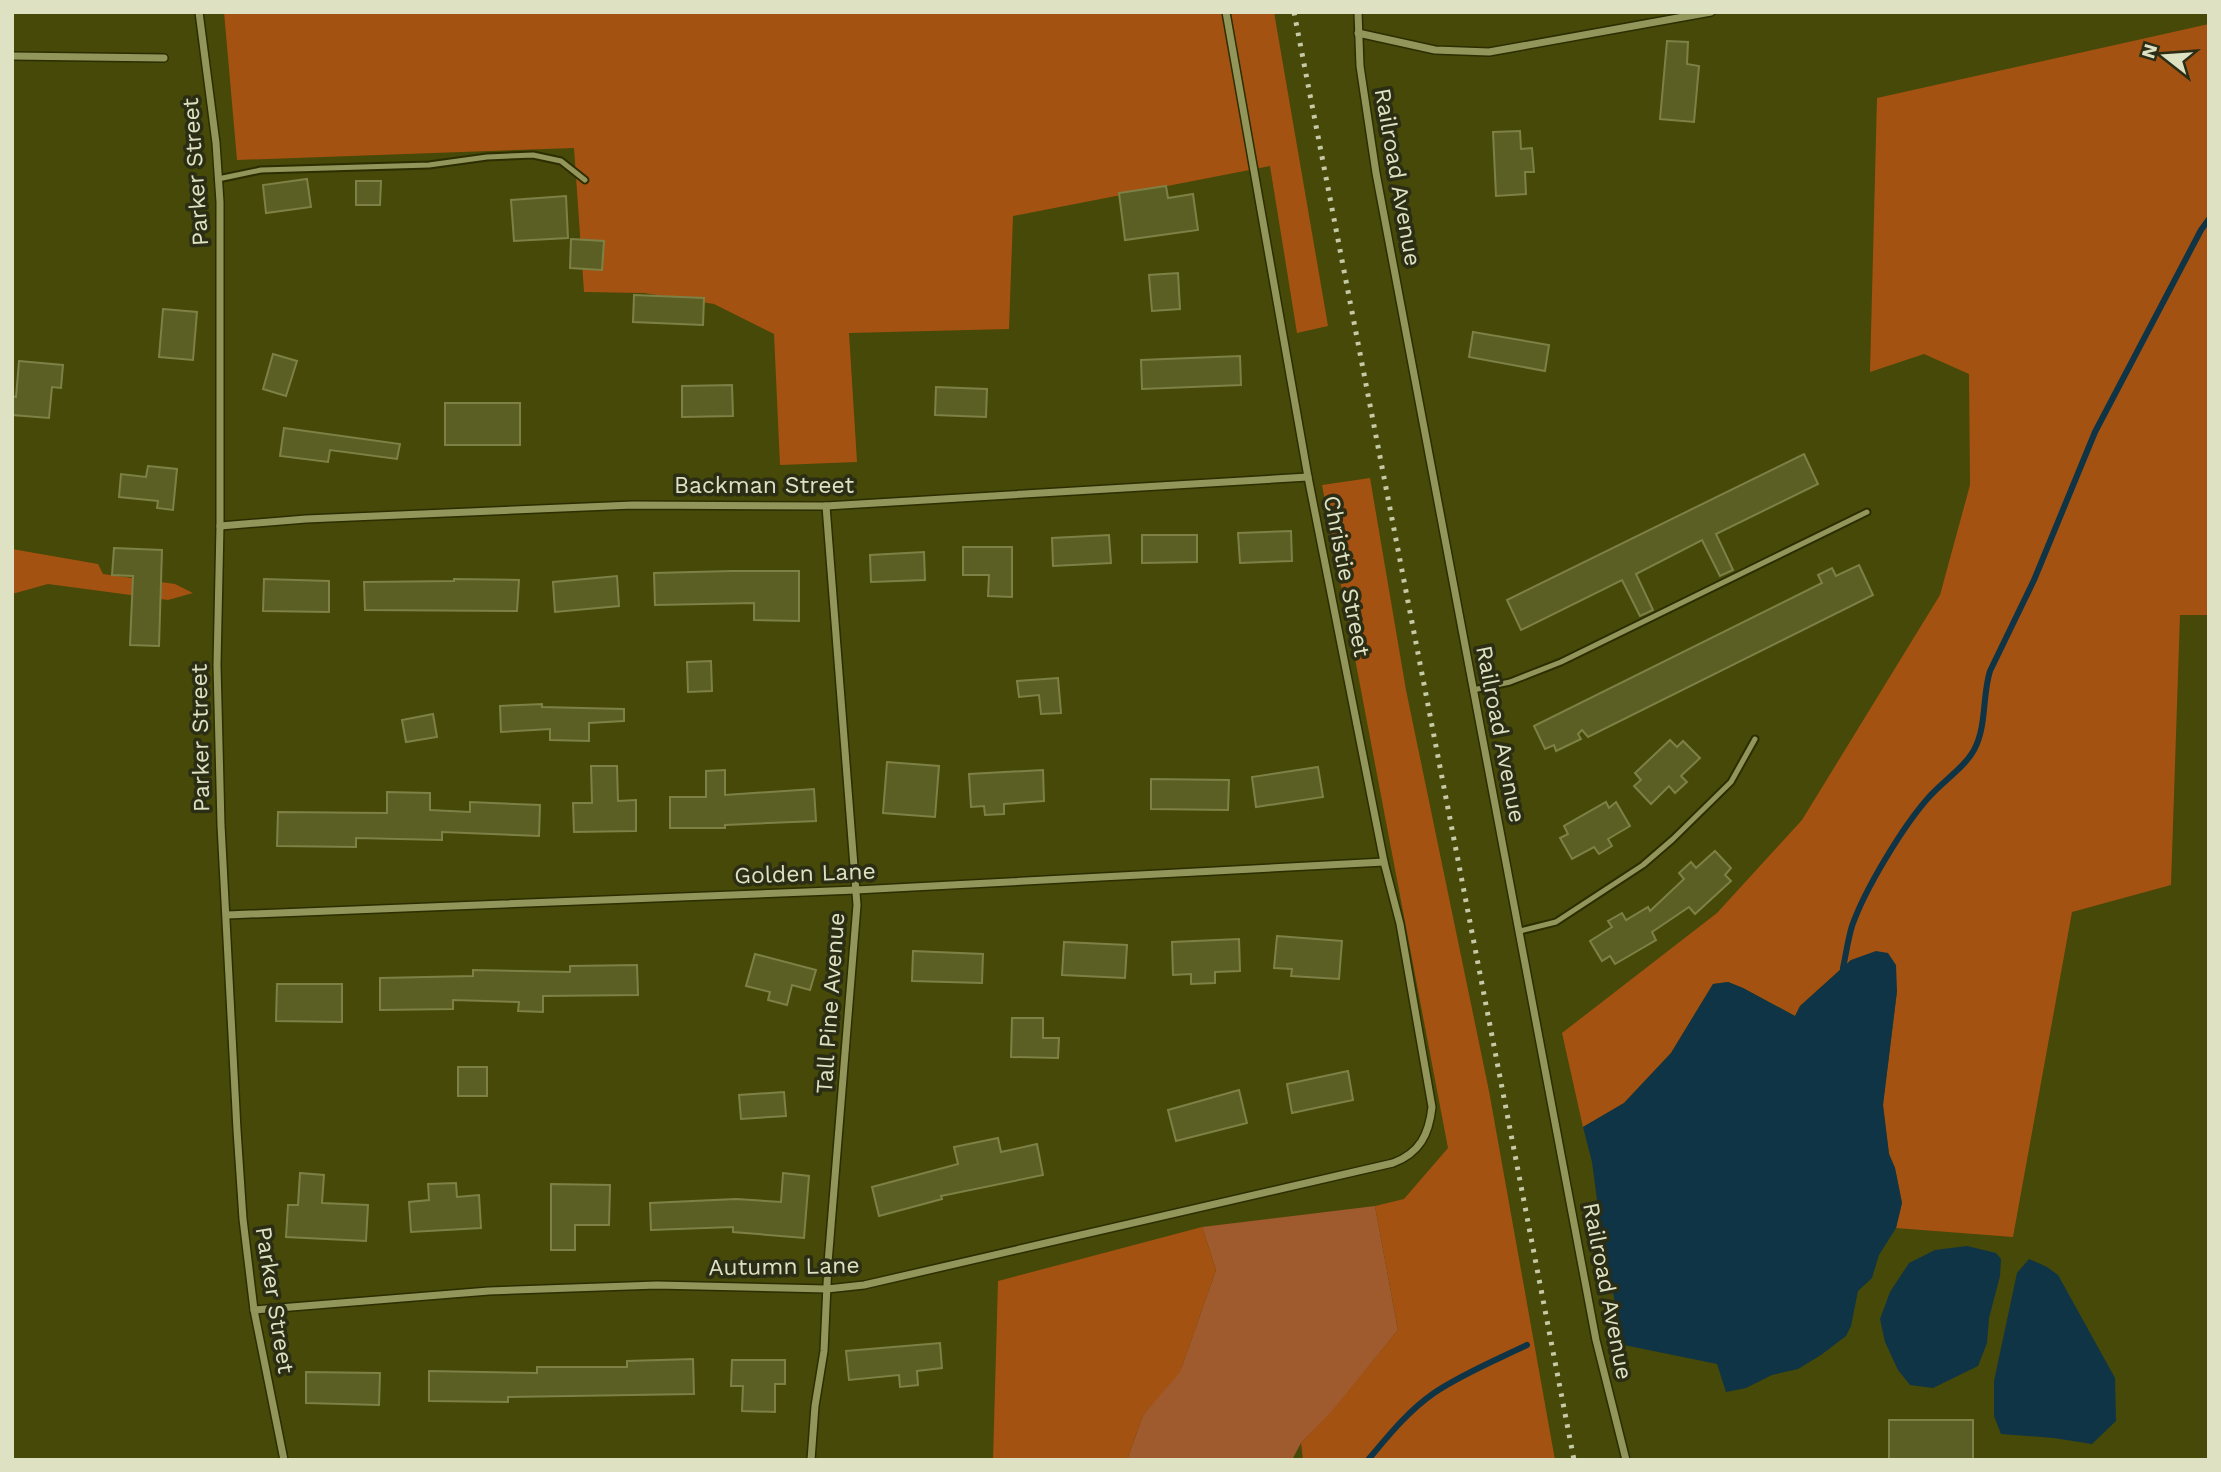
<svg xmlns="http://www.w3.org/2000/svg" width="2221" height="1472" viewBox="0 0 2221 1472" font-family="'Work Sans',sans-serif">
  <rect width="100%" height="100%" fill="#464908"/>
  <path fill="#9f5a2d" d="M1375 1206 1398 1330 1332 1412 1301 1443 1292 1460H1127L1143 1415 1182 1366 1216 1270 1202 1227Z"/>
  <g fill="#a45211">
    <path d="M224 12H1274L1328 326 1297 333 1270 166 1013 216 1009 329 849 333 857 462 780 465 774 334 714 304 644 293 584 292 574 148 237 160Z"/>
    <path d="M2209 24V615H2180L2171 885 2072 912 2013 1237 1896 1228 1902 1203 1895 1168 1889 1154 1883 1105 1897 991 1851 960 1800 1006 1795 1016 1743 988 1728 982 1713 984 1671 1053 1624 1103 1583 1127 1562 1033 1717 913 1802 820 1940 595 1970 485 1969 374 1924 354 1870 372 1877 98Z"/>
    <path d="M1370 478 1406 690 1489 1091 1555 1460H1303L1301 1443 1332 1411 1398 1330 1375 1206 1404 1199 1448 1148 1322 485Z"/>
    <path d="M12 549 98 564 103 574 175 584 193 593 168 600 48 584 12 594Z"/>
    <path d="M1202 1227 1216 1270 1180 1372 1143 1415 1127 1460H993L998 1281Z"/>
  </g>
  <g fill="#0f3445">
    <path d="M1876 951 1888 953 1896 965 1897 991 1883 1105 1889 1154 1895 1168 1902 1203 1896 1228 1879 1255 1872 1278 1858 1291 1851 1326 1846 1336 1821 1355 1798 1369 1772 1375 1746 1388 1726 1392 1717 1364 1624 1345 1603 1245 1592 1162 1583 1127 1624 1103 1671 1053 1713 984 1728 982 1743 988 1795 1016 1800 1006 1851 960Z"/>
    <path d="M1967 1246 1996 1253 2001 1259 2000 1276 1989 1318 1987 1343 1978 1366 1933 1388 1910 1385 1898 1370 1885 1342 1880 1319 1890 1292 1909 1263 1935 1250Z"/>
    <path d="M2029 1259 2047 1267 2058 1275 2115 1378 2116 1421 2092 1444 2054 1438 2001 1434 1994 1416V1381L2017 1273Z"/>
  </g>
  <g fill="none" stroke-linecap="round" stroke-linejoin="round">
    <g stroke="#0f3445" stroke-width="6">
      <path d="M1843 968C1846 954 1848 939 1852 926 1865 889 1903 826 1929 797 1943 781 1964 768 1974 750 1987 726 1982 696 1990 671L2034 580 2095 432 2201 230 2209 219"/>
      <path d="M1368 1460C1388 1436 1408 1411 1434 1393 1462 1374 1496 1360 1527 1345"/>
    </g>
  </g>
  <g fill="#5c5f24" stroke="#7d8146" stroke-width="2">
    <path d="M1667 41 1688 42 1687 64 1699 66 1694 122 1660 119Z"/>
    <path d="M1520 131 1521 149 1532 148 1534 172H1525L1526 194 1496 196 1493 132Z"/>
    <path d="M307 179 311 207 266 213 263 185Z"/>
    <path d="M356 181H381L380 205H356Z"/>
    <path d="M1166 186 1168 198 1193 194 1198 230 1125 240 1119 193Z"/>
    <path d="M566 196 568 238 514 241 511 200Z"/>
    <path d="M571 239 604 241 602 270 570 268Z"/>
    <path d="M1178 273 1180 309 1152 311 1149 275Z"/>
    <path d="M634 295 704 298 703 325 633 322Z"/>
    <path d="M163 309 197 312 193 360 159 357Z"/>
    <path d="M1473 332 1549 345 1545 371 1469 357Z"/>
    <path d="M273 354 297 361 286 396 263 389Z"/>
    <path d="M1240 356 1241 385 1142 389 1141 360Z"/>
    <path d="M19 361 63 365 61 388 52 387 49 418 12 415V396L16 397Z"/>
    <path d="M732 385 733 416 682 417V386Z"/>
    <path d="M936 387 987 389 986 417 935 415Z"/>
    <rect x="445" y="403" width="75" height="42"/>
    <path d="M284 428 400 444 397 459 330 450 328 462 280 456Z"/>
    <path d="M1804 454 1818 484 1716 534 1733 570 1720 576 1702 540 1636 574 1653 610 1640 616 1622 580 1521 630 1507 600Z"/>
    <path d="M148 466 177 469 173 510 157 508 158 501 119 497 121 474 146 477Z"/>
    <path d="M1291 531 1292 561 1240 563 1238 533Z"/>
    <path d="M1109 535 1111 563 1053 566 1052 538Z"/>
    <path d="M1142 535H1197V562L1142 563Z"/>
    <path d="M963 547H1012V597L988 596 989 575H963Z"/>
    <path d="M114 548 162 550 159 646 130 645 133 576 112 575Z"/>
    <path d="M924 552 925 580 871 582 870 555Z"/>
    <path d="M1859 565 1873 595 1588 737 1582 730 1578 734 1581 739 1556 751 1554 745 1545 749 1534 726 1822 583 1818 575 1832 568 1836 576Z"/>
    <path d="M732 571H799V621L754 620V603L655 605 654 573Z"/>
    <path d="M617 576 619 606 555 612 553 582Z"/>
    <path d="M264 579 329 581V612L263 611Z"/>
    <path d="M454 579 519 580 517 611 365 610 364 582 454 581Z"/>
    <path d="M711 661 712 691 688 692 687 662Z"/>
    <path d="M1058 678 1061 713 1041 714 1039 695 1019 697 1017 681Z"/>
    <path d="M542 704V707L624 709V721L589 723V741L550 740V729L501 732 500 706Z"/>
    <path d="M433 714 437 737 406 742 402 720Z"/>
    <path d="M1670 740 1677 747 1683 741 1700 758 1681 776 1687 782 1675 793 1669 786 1651 804 1634 786 1641 780 1635 773Z"/>
    <path d="M887 762 939 766 935 817 883 813Z"/>
    <path d="M591 766H617L618 801 636 800V831L574 832 573 803H592Z"/>
    <path d="M1318 767 1323 797 1256 807 1252 777Z"/>
    <path d="M725 770V795L814 789 816 821 725 825V828H670V797H706V771Z"/>
    <path d="M1043 770 1044 801 1004 804V814L985 815 984 806 971 807 969 774Z"/>
    <path d="M1151 779 1229 780 1228 810 1151 809Z"/>
    <path d="M387 792 430 793V810L470 812V802L540 805 539 836 442 832V840L356 838V847L277 846 278 812 387 813Z"/>
    <path d="M1606 802 1609 808 1616 802 1630 826 1608 839 1612 846 1599 854 1594 847 1572 859 1560 838 1568 834 1564 826Z"/>
    <path d="M1715 851 1731 868 1725 875 1731 881 1695 914 1689 907 1652 932 1656 940 1615 964 1610 956 1602 961 1590 941 1612 927 1608 921 1622 913 1626 920 1648 907 1650 911 1684 879 1679 873 1691 862 1696 868Z"/>
    <path d="M1277 936 1342 941 1339 979 1291 976 1292 969 1274 968Z"/>
    <path d="M1239 939 1240 971 1215 972V983L1191 984V974L1173 975 1172 942Z"/>
    <path d="M1064 942 1127 945 1125 978 1062 975Z"/>
    <path d="M913 951 983 954 982 983 912 981Z"/>
    <path d="M755 954 816 970 810 990 792 985 787 1005 768 1000 770 992 746 986Z"/>
    <path d="M637 965 638 995 543 996V1012L518 1011 519 1002 453 1000V1009L380 1010V978L473 976V970L570 972V966Z"/>
    <path d="M277 984H342V1022L276 1021Z"/>
    <path d="M1012 1018H1043V1038H1059L1058 1058 1011 1057Z"/>
    <rect x="458" y="1067" width="29" height="29"/>
    <path d="M1348 1071 1353 1100 1292 1113 1287 1084Z"/>
    <path d="M1239 1090 1247 1123 1176 1141 1168 1110Z"/>
    <path d="M784 1092 786 1116 741 1119 739 1095Z"/>
    <path d="M998 1138 1001 1152 1037 1144 1043 1175 941 1196 942 1199 879 1216 872 1187 958 1164 954 1147Z"/>
    <path d="M300 1173 324 1175 322 1203 368 1205 366 1241 286 1237 288 1205H298Z"/>
    <path d="M783 1173 809 1176 804 1238 733 1232V1227L651 1230 650 1203 736 1199 781 1202Z"/>
    <path d="M456 1183 457 1197 479 1195 481 1228 411 1232 409 1202 429 1200 428 1184Z"/>
    <path d="M551 1184 610 1185 609 1225H575V1250H551Z"/>
    <path d="M940 1343 942 1368 917 1371 918 1385 900 1387 899 1375 849 1380 846 1351Z"/>
    <path d="M693 1359 694 1394 508 1397V1402L429 1401V1371L537 1373V1367H627V1361Z"/>
    <path d="M732 1360H785V1384H775V1412L742 1411 743 1386H731Z"/>
    <path d="M306 1372 380 1373 379 1405 306 1403Z"/>
    <rect x="1889" y="1420" width="84" height="40"/>
  </g>
  <g fill="none" stroke-linecap="round" stroke-linejoin="round">
    <g stroke="#2c2e00" stroke-width="9">
      <g id="lane">
        <path d="M218 179 261 170 429 165 487 157 533 155 561 161 585 180"/>
        <path d="M1473 690 1510 682 1561 662 1867 512"/>
        <path d="M1520 931 1556 922 1643 865 1673 839 1731 782 1755 739"/>
      </g>
    </g>
    <g stroke="#2c2e00" stroke-width="10">
      <g id="street">
        <path d="M199 12 216 143 220 202V526L217 665 221 825 237 1130 243 1219 254 1310 284 1460"/>
        <path d="M1358 12 1360 66 1376 173 1596 1340 1626 1460"/>
        <path d="M1358 33 1435 50 1489 52 1711 12"/>
        <path d="M12 56 164 58"/>
        <path d="M220 526 306 519 633 505 826 506 1308 477"/>
        <path d="M227 915 856 890 1384 862"/>
        <path d="M254 1310 489 1291 657 1285 827 1289 864 1285 1393 1163C1420 1153 1429 1134 1432 1107L1400 924 1384 862 1308 477 1226 12"/>
        <path d="M811 1460 815 1406 824 1351 828 1263 857 905 826 506"/>
      </g>
    </g>
    <use href="#lane" stroke="#92965b" stroke-width="5"/>
    <use href="#street" stroke="#92965b" stroke-width="7"/>
    <path stroke="#c6caa6" stroke-width="5" stroke-dasharray="3.5 7" stroke-linecap="butt" d="M1294 12 1574 1460"/>
  </g>
  <g text-anchor="middle" stroke-width="7" stroke-linejoin="round" paint-order="stroke">
    <g font-size="23" fill="#dee2c3" stroke="#2b2d14">
      <text transform="translate(195 172) rotate(-94)" y="8">Parker Street</text>
      <text transform="translate(1398 177) rotate(80)" y="8">Railroad Avenue</text>
      <text x="764" y="493">Backman Street</text>
      <text transform="translate(1347 576) rotate(79)" y="8">Christie Street</text>
      <text transform="translate(1501 734) rotate(79)" y="8">Railroad Avenue</text>
      <text transform="translate(200 738) rotate(-91)" y="8">Parker Street</text>
      <text transform="translate(805 873) rotate(-2)" y="8">Golden Lane</text>
      <text transform="translate(830 1003) rotate(-86)" y="8">Tall Pine Avenue</text>
      <text transform="translate(784 1266) rotate(-1)" y="8">Autumn Lane</text>
      <text transform="translate(1608 1291) rotate(79)" y="8">Railroad Avenue</text>
      <text transform="translate(275 1300) rotate(81)" y="8">Parker Street</text>
    </g>
  </g>
  <rect width="2221" height="1472" fill="none" stroke="#dee2c3" stroke-width="28"/>
  <g transform="translate(2165 56) rotate(287)" stroke="#2b2d14" stroke-width="5" paint-order="stroke">
  <path d="M0-5L12 26L0 18L-12 26Z" fill="#dee2c3"/>
  <text y="-10" font-size="19" font-weight="bold" text-anchor="middle" fill="#dee2c3">N</text>
  </g>
</svg>
